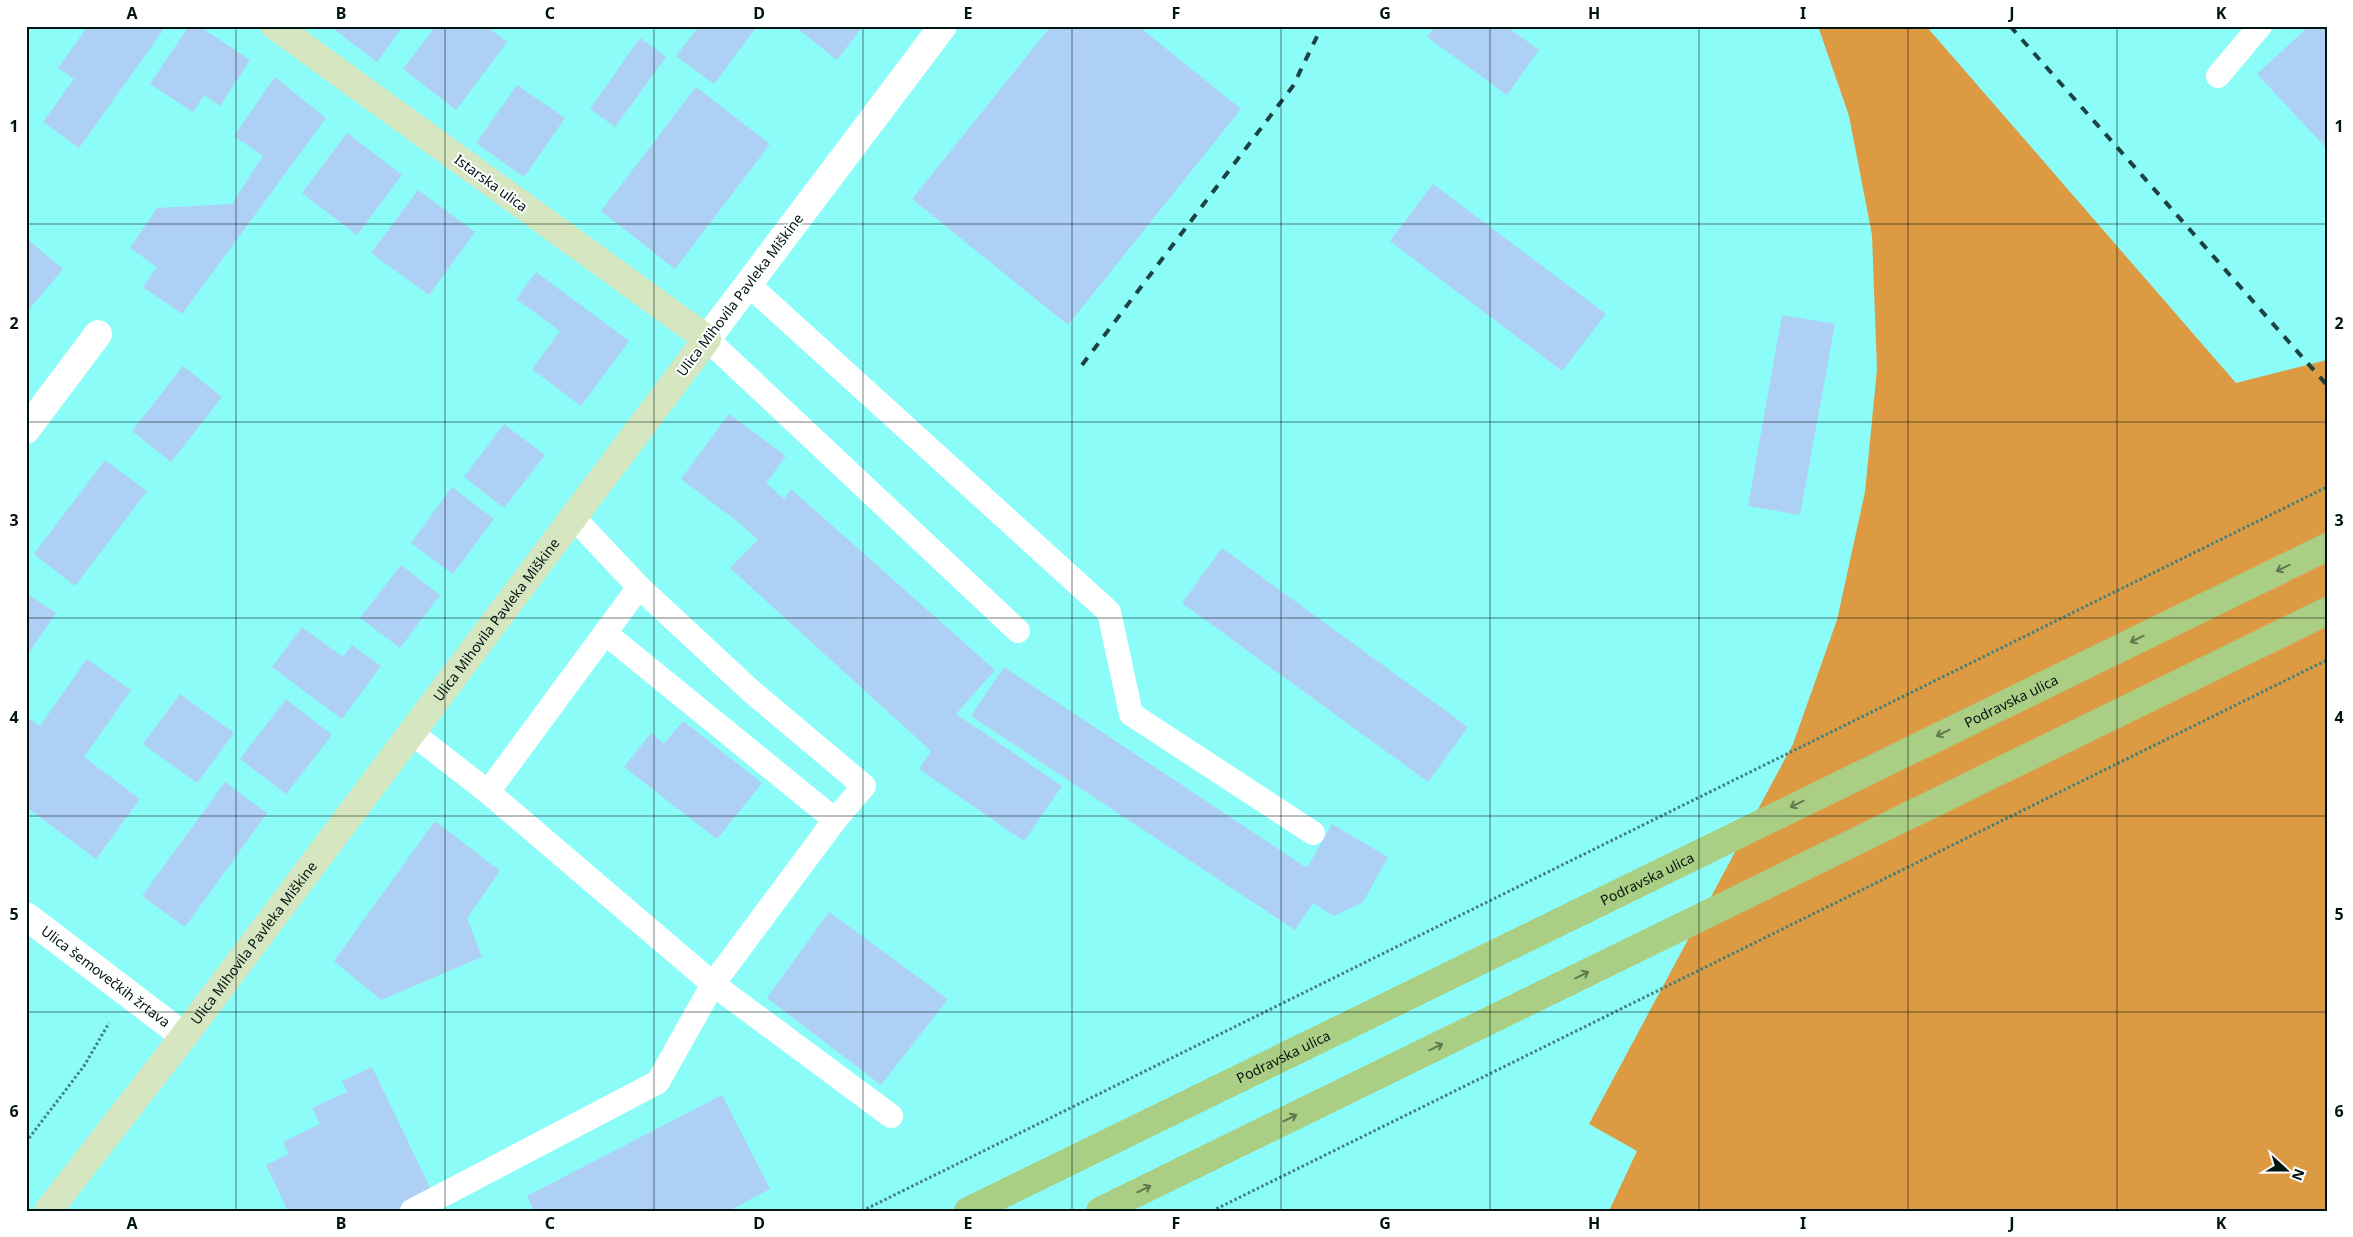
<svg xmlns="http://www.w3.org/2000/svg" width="2353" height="1237" viewBox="0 0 2353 1237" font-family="'Noto Sans',sans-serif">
  <rect width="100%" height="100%" fill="#8bfcf7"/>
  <path fill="#dc9b43" d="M1818 26H1926L2236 383 2327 360V1211H1609L1637 1151 1589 1124 1793 744 1837 620 1865 492 1877 369 1872 235 1849 116Z"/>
  <g fill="#afd0f5">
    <path d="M88 26H166L79 148 43 122 74 79 58 68Z"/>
    <path d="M189 26H199L250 60 220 106 204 95 193 112 150 84Z"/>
    <path d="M330 26H403L377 62Z"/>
    <path d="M436 26H486L507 42 456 110 403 69Z"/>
    <path d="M699 26H757L714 84 676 56Z"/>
    <path d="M794 26H863L837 60Z"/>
    <path d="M1051 26H1138L1241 109 1068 325 912 199Z"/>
    <path d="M1435 26H1506L1539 50 1507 95 1427 37Z"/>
    <path d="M2309 26H2327V149L2257 74Z"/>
    <path d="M640 38 666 57 615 127 590 109Z"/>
    <path d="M275 77 326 118 182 314 143 287 157 267 130 248 157 208 232 204 263 156 234 136Z"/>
    <path d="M517 85 565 118 524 177 476 143Z"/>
    <path d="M696 87 770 144 675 269 601 211Z"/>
    <path d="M347 133 402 175 357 235 302 193Z"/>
    <path d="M1433 184 1606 314 1562 371 1390 241Z"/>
    <path d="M418 190 475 232 429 295 371 253Z"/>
    <path d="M26 238 63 269 26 313Z"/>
    <path d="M536 272 629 341 581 406 532 369 560 331 516 299Z"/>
    <path d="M1782 315 1835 324 1800 515 1748 506Z"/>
    <path d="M183 366 222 397 171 462 132 431Z"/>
    <path d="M729 414 786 456 766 483 784 499 791 489 995 670 956 714 1062 786 1024 841 919 769 931 751 730 568 758 540 738 522 681 479Z"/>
    <path d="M504 424 545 455 504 508 464 477Z"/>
    <path d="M105 460 147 491 75 586 34 554Z"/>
    <path d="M452 487 494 519 453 574 411 543Z"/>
    <path d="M1222 548 1468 727 1428 782 1182 603Z"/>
    <path d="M401 565 440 595 400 648 360 618Z"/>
    <path d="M26 593 56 613 26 657Z"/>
    <path d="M302 627 343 657 352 645 381 666 342 719 272 667Z"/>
    <path d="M87 659 131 690 84 757 140 799 96 859 26 807V725L30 719 40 726Z"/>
    <path d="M1004 667 1307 868 1332 824 1388 857 1363 902 1334 916 1313 903 1295 930 971 716Z"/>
    <path d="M180 694 234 733 197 783 143 744Z"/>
    <path d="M286 699 332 735 286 794 240 759Z"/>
    <path d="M683 721 762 783 717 839 624 767 651 733 664 744Z"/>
    <path d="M225 782 267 813 185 927 142 896Z"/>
    <path d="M435 821 500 871 467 918 482 957 381 1000 334 961Z"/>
    <path d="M829 912 948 999 881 1085 767 998Z"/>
    <path d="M372 1067 435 1198 408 1211H288L266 1165 289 1154 283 1142 320 1124 312 1108 347 1092 342 1081Z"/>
    <path d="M722 1095 770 1189 728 1211H534L527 1196Z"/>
  </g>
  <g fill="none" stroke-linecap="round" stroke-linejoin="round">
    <g stroke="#41807d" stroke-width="3" stroke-dasharray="2.5 2.5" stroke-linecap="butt">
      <path d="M26 1142 84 1066 109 1023"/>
      <path d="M862 1211 2327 487"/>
      <path d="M1212 1211 2327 660"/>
    </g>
    <g stroke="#fff" stroke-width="24">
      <path d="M2218 76 2260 26"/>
      <path d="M748 284 1109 612 1131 714 1313 833"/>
      <path d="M707 339 1018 631"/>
      <path d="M605 633 835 820"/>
      <path d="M412 733 488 792 639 587"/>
      <path d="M488 792 713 984 835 820 864 786 751 691 639 587 573 517"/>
      <path d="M412 1211 658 1082 713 984 891 1116"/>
    </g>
    <g stroke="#fff" stroke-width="28">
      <path d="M707 339 943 26"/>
      <path d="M26 430 98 334"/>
      <path id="s1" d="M26 916 184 1036"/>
    </g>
    <path stroke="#d5e6c1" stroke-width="28" id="s2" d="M48 1211 184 1036 707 339 275 26"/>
    <g stroke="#aace83" stroke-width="28">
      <path id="s3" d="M968 1211 2327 547"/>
      <path d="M1100 1211 2327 611"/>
    </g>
    <g stroke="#1c4341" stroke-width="4" stroke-dasharray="9 9" stroke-linecap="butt">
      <path d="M2010 26 2327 385"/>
      <path d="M1082 365 1293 86 1322 26"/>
    </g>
  </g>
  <defs><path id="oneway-shaft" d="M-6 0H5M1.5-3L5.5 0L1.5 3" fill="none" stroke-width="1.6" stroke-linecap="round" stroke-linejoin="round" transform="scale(1.25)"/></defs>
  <g stroke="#5e7a51">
    <use href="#oneway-shaft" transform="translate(2283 568) rotate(154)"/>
    <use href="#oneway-shaft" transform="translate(2137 639) rotate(154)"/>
    <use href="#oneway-shaft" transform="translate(1943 733) rotate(154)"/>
    <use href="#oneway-shaft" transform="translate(1797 804) rotate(154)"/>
    <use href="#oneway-shaft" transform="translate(1582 975) rotate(-26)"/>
    <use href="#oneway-shaft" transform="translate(1436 1047) rotate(-26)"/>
    <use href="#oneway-shaft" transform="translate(1290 1118) rotate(-26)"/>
    <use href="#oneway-shaft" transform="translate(1144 1189) rotate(-26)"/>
  </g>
  <path fill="none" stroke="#001413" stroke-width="1" stroke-opacity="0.55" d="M236 26V1211M445 26V1211M654 26V1211M863 26V1211M1072 26V1211M1281 26V1211M1490 26V1211M1699 26V1211M1908 26V1211M2117 26V1211M26 224H2327M26 422H2327M26 618H2327M26 816H2327M26 1012H2327"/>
  <g text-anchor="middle" stroke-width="4" stroke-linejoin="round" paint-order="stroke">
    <g font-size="14" fill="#001413" stroke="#fff">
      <text transform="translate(491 183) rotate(36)" y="5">Istarska ulica</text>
      <text transform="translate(740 295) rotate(-53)" y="5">Ulica Mihovila Pavleka Miškine</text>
      <text dy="5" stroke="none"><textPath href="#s2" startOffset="742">Ulica Mihovila Pavleka Miškine</textPath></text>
      <text dy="5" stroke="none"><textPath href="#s3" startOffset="1161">Podravska ulica</textPath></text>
      <text dy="5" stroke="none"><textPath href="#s3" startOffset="756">Podravska ulica</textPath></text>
      <text dy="5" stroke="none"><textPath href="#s2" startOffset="338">Ulica Mihovila Pavleka Miškine</textPath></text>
      <text dy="5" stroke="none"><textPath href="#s1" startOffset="100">Ulica šemovečkih žrtava</textPath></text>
      <text dy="5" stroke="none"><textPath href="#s3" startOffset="351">Podravska ulica</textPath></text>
    </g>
  </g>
  <rect width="2353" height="1237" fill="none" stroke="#ffffff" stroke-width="55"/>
  <g transform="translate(2286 1170) rotate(111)" stroke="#ffffff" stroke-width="4" paint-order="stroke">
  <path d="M0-4L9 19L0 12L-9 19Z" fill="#001413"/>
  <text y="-8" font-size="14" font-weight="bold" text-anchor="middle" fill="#001413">N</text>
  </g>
  <rect x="28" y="28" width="2298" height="1182" fill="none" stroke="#001413" stroke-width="2"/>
  <g font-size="16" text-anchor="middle" font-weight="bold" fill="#001413">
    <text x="132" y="19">A</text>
    <text x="341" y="19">B</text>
    <text x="550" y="19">C</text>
    <text x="759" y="19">D</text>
    <text x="968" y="19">E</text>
    <text x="1176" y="19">F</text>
    <text x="1385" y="19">G</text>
    <text x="1594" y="19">H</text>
    <text x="1803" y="19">I</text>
    <text x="2012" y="19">J</text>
    <text x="2221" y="19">K</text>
    <text x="14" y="132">1</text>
    <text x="2339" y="132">1</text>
    <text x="14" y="329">2</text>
    <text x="2339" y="329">2</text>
    <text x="14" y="526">3</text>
    <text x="2339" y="526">3</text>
    <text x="14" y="723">4</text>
    <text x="2339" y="723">4</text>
    <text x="14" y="920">5</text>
    <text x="2339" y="920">5</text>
    <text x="14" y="1117">6</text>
    <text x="2339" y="1117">6</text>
    <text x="132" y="1229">A</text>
    <text x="341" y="1229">B</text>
    <text x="550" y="1229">C</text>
    <text x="759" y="1229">D</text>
    <text x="968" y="1229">E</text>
    <text x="1176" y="1229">F</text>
    <text x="1385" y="1229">G</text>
    <text x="1594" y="1229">H</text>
    <text x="1803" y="1229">I</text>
    <text x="2012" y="1229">J</text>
    <text x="2221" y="1229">K</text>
  </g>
</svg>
